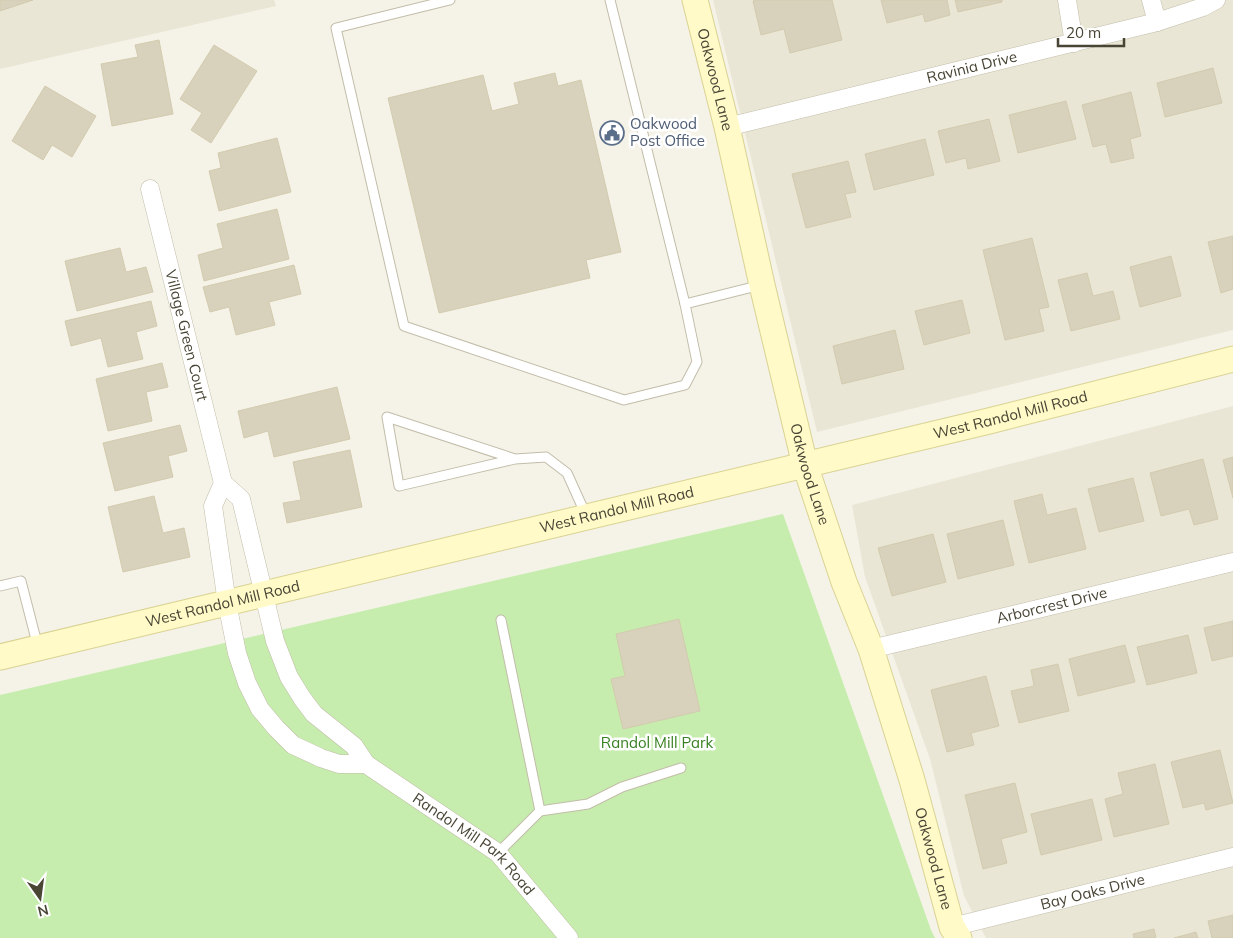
<svg xmlns="http://www.w3.org/2000/svg" width="1233" height="938" viewBox="0 0 1233 938" font-family="Mulish,sans-serif">
  <rect width="100%" height="100%" fill="#f5f3e8"/>
  <g fill="#eae6d5">
    <path d="M0 0H274L276 6 0 69Z"/>
    <path d="M713 0H1233V330L817 432Z"/>
    <path d="M1233 406V938H986L964 896 930 759 865 577 852 505Z"/>
  </g>
  <path fill="#c6edad" d="M783 514 931 930 935 938H0V695Z"/>
  <g fill="#d8d1bc" stroke="#d3cbae">
    <path d="M0 0H33L0 11Z"/>
    <path d="M756 0H832L842 40 790 53 784 29 761 35 753 1Z"/>
    <path d="M881 0H947L950 15 925 22 923 14 887 23Z"/>
    <path d="M955 0H1002V2L958 12Z"/>
    <path d="M159 40 173 114 112 126 101 64 138 57 135 45Z"/>
    <path d="M214 45 257 71 211 143 191 130 202 113 180 99Z"/>
    <path d="M1213 68 1222 103 1165 117 1157 83Z"/>
    <path d="M555 73 558 86 581 80 621 252 586 260 590 278 439 313 388 98 483 75 492 111 519 104 514 83Z"/>
    <path d="M45 86 96 116 72 157 52 145 43 160 12 141Z"/>
    <path d="M1131 92 1141 136 1130 139 1134 158 1111 163 1106 144 1093 147 1082 105Z"/>
    <path d="M1066 101 1076 139 1018 153 1009 115Z"/>
    <path d="M989 119 1000 161 968 169 966 158 946 163 938 131Z"/>
    <path d="M277 138 291 192 219 211 209 171 221 168 218 153Z"/>
    <path d="M925 139 934 175 874 190 865 154Z"/>
    <path d="M848 161 856 192 845 194 851 217 806 228 792 174Z"/>
    <path d="M277 209 289 259 204 281 198 255 223 248 217 224Z"/>
    <path d="M1233 236V289L1221 293 1208 242Z"/>
    <path d="M1032 238 1049 307 1039 309 1044 331 1005 340 983 250Z"/>
    <path d="M120 248 126 272 146 267 153 292 77 311 65 261Z"/>
    <path d="M1171 256 1181 296 1140 307 1130 267Z"/>
    <path d="M294 265 301 294 269 302 275 325 236 335 229 307 210 312 203 287Z"/>
    <path d="M1087 273 1093 296 1113 291 1120 319 1071 331 1058 280Z"/>
    <path d="M962 300 970 333 924 345 915 311Z"/>
    <path d="M151 301 157 326 136 332 143 359 108 367 101 338 71 346 65 321Z"/>
    <path d="M895 330 904 369 842 384 833 346Z"/>
    <path d="M162 363 168 387 146 392 152 421 108 431 96 379Z"/>
    <path d="M337 387 350 439 274 457 268 431 244 438 238 411Z"/>
    <path d="M180 425 187 451 168 456 173 477 115 491 103 443Z"/>
    <path d="M350 450 362 507 287 523 283 503 301 500 293 462Z"/>
    <path d="M1233 457V498L1223 460Z"/>
    <path d="M1203 459 1218 519 1194 525 1189 509 1161 516 1150 473Z"/>
    <path d="M1133 478 1144 521 1099 532 1088 489Z"/>
    <path d="M1042 494 1047 515 1076 508 1086 549 1029 563 1014 501Z"/>
    <path d="M154 496 163 533 184 528 190 557 123 572 108 507Z"/>
    <path d="M1003 520 1014 565 958 579 947 534Z"/>
    <path d="M933 534 946 582 892 596 878 548Z"/>
    <path d="M679 619 700 711 623 729 611 679 625 676 616 634Z"/>
    <path d="M1233 621V656L1212 661 1204 628Z"/>
    <path d="M1188 635 1197 673 1147 685 1137 647Z"/>
    <path d="M1125 645 1135 682 1078 696 1069 659Z"/>
    <path d="M1058 664 1069 711 1019 723 1011 691 1034 686 1031 670Z"/>
    <path d="M986 676 999 726 971 733 974 745 947 752 931 690Z"/>
    <path d="M1220 750 1233 803 1206 810 1204 803 1183 808 1171 762Z"/>
    <path d="M1155 764 1169 824 1114 837 1105 799 1123 794 1118 773Z"/>
    <path d="M1015 783 1027 832 1001 839 1007 863 983 869 965 795Z"/>
    <path d="M1092 799 1102 840 1041 855 1031 814Z"/>
    <path d="M1233 915V938H1212L1208 921Z"/>
    <path d="M1154 929 1156 938H1134L1133 934Z"/>
    <path d="M1196 932 1198 938H1174Z"/>
  </g>
  <g fill="none" stroke-linecap="round" stroke-linejoin="round">
    <g stroke="#c2bda9" stroke-width="11">
      <g id="lane">
        <path d="M450 0 336 28 404 326 624 400 685 385 697 362 685 304 761 285"/>
        <path d="M610 0 685 304"/>
        <path d="M515 459 387 417 399 486 515 459 546 457 567 473 586 515"/>
        <path d="M0 586 21 581 38 647"/>
        <path d="M540 811 588 804 622 787 681 768"/>
        <path d="M498 853 540 811 501 620"/>
      </g>
    </g>
    <g stroke="#c2bda9" stroke-width="19">
      <g id="street">
        <path d="M1067 0 1074 43"/>
        <path d="M1151 0 1157 22"/>
        <path id="s1" d="M727 127 1157 22 1203 7 1216 0"/>
        <path id="s2" d="M150 189 223 483 241 499 275 641 289 677 302 698 314 714 354 746 366 764 498 853 569 938"/>
        <path d="M223 483 213 506 227 603 237 653 247 683 260 709 276 728 293 745 321 758 339 764H366"/>
        <path id="s3" d="M871 649 1233 562"/>
        <path id="s4" d="M952 927 1233 857"/>
      </g>
    </g>
    <g stroke="#d9d293" stroke-width="27">
      <g id="secondary">
        <path id="s5" d="M695 0 727 127 762 285 805 465 844 582 871 649 912 780 952 927 959 938"/>
        <path id="s6" d="M0 657 989 421 1233 359"/>
      </g>
    </g>
    <use href="#lane" stroke="#fff" stroke-width="9"/>
    <use href="#street" stroke="#fff" stroke-width="18"/>
    <use href="#secondary" stroke="#fffac8" stroke-width="25"/>
  </g>
  <defs>
    <g id="civic-ring" transform="scale(1.25)"><circle r="9.5" fill="#fff" stroke="#5c6f8a" stroke-width="1.5"/><path d="M-.6-6.5H3V-4.5H.6V-3L4-1V1h2V6H-6V1h2V-1L-.6-3ZM-1.2 2.5V6h2.4V2.5Z" fill="#5c6f8a"/></g>
  </defs>
  <g fill-rule="evenodd">
    <use href="#civic-ring" x="612" y="133"/>
  </g>
  <g text-anchor="middle" stroke-width="5" stroke-linejoin="round" paint-order="stroke">
    <g font-size="15" fill="#494535" stroke="#fff">
      <text dy="5" stroke="none"><textPath href="#s1" startOffset="252">Ravinia Drive</textPath></text>
      <text dy="5" stroke="none"><textPath href="#s5" startOffset="82">Oakwood Lane</textPath></text>
      <text dy="5" stroke="none"><textPath href="#s2" startOffset="151">Village Green Court</textPath></text>
      <text dy="5" stroke="none"><textPath href="#s6" startOffset="1039">West Randol Mill Road</textPath></text>
      <text dy="5" stroke="none"><textPath href="#s5" startOffset="488">Oakwood Lane</textPath></text>
      <text dy="5" stroke="none"><textPath href="#s6" startOffset="634">West Randol Mill Road</textPath></text>
      <text dy="5" stroke="none"><textPath href="#s6" startOffset="229">West Randol Mill Road</textPath></text>
      <text dy="5" stroke="none"><textPath href="#s3" startOffset="186">Arborcrest Drive</textPath></text>
      <text dy="5" stroke="none"><textPath href="#s2" startOffset="764">Randol Mill Park Road</textPath></text>
      <text dy="5" stroke="none"><textPath href="#s5" startOffset="892">Oakwood Lane</textPath></text>
      <text dy="5" stroke="none"><textPath href="#s4" startOffset="145">Bay Oaks Drive</textPath></text>
    </g>
    <g font-size="15" fill="#4e5e75" stroke="#fff" text-anchor="start">
      <text x="630" y="129">Oakwood<tspan x="630" dy="17">Post Office</tspan></text>
    </g>
    <g font-size="15" fill="#388123" stroke="#fff">
      <text x="657" y="748">Randol Mill Park</text>
    </g>
  </g>
  <g transform="translate(40 898) rotate(166)" stroke="#ffffff" stroke-width="4" paint-order="stroke">
  <path d="M0-4L9 19L0 12L-9 19Z" fill="#494535"/>
  <text y="-8" font-size="14" font-weight="bold" text-anchor="middle" fill="#494535">N</text>
  </g>
  <path d="M1058 38v8h66v-8" fill="none" stroke="#494535" stroke-width="2.5"/>
  <text x="1066" y="38" font-size="15" fill="#494535" stroke="#ffffff" stroke-width="4" paint-order="stroke">20 m</text>
</svg>
